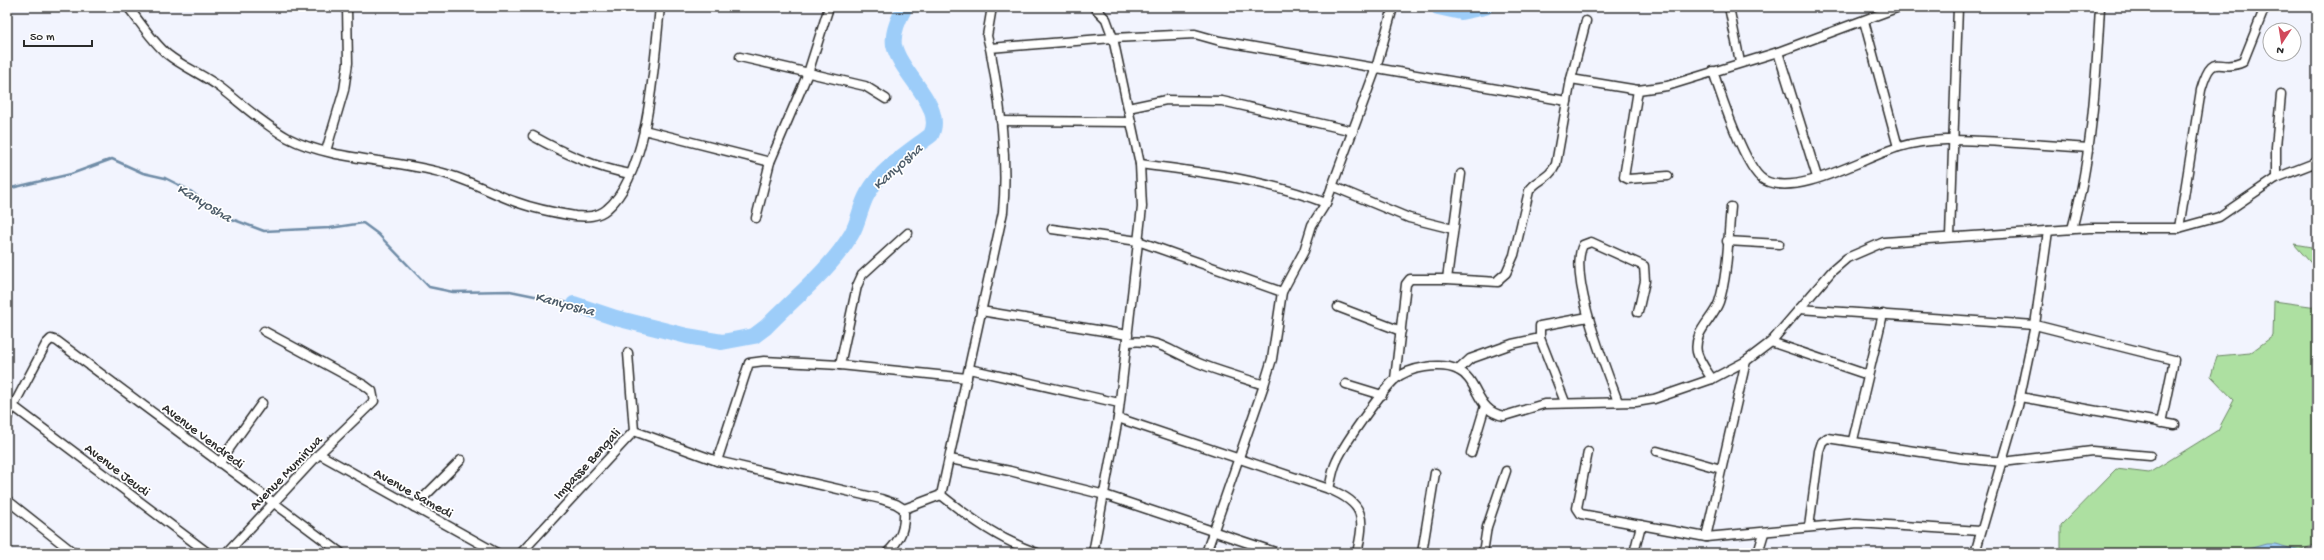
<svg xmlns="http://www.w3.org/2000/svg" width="2324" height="560" viewBox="0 0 2324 560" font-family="'Gochi Hand',sans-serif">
  <rect width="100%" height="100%" fill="#f2f4fe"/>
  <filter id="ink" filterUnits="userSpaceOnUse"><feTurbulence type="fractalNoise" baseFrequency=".025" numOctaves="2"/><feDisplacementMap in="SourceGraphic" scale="8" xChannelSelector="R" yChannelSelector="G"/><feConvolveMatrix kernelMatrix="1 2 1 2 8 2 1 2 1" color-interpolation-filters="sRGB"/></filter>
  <g filter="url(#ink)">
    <g fill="#ade0a1" stroke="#6c8666">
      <path d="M2294 244 2317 248V272V270Z"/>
      <path d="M2274 301 2317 307V544L2293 553H2061V525L2116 469 2149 473 2218 430 2234 400 2211 376 2217 356 2250 353 2273 336Z"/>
    </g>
    <path fill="#9dcdf9" stroke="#6f8ca7" d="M2266 544H2275L2308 553H2234Z"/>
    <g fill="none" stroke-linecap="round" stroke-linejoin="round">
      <path stroke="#6f8ca7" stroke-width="2.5" d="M7 189 71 174 112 159 143 173 165 178 189 190 221 215 264 231 330 228 363 223 378 234 429 287 453 292 510 291 574 304"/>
      <g stroke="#9dcdf9" stroke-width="16">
        <path d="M1438 7 1461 12 1485 7"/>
        <path d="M574 304 616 318 687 336 722 342 754 336 766 327C794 298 830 270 851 235 859 222 860 206 868 193 881 169 910 151 931 135 946 106 900 74 894 45 892 32 899 18 905 7"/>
      </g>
      <g stroke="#2b2b2b" stroke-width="11">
        <g id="street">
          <path d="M128 7C140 22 152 41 167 54 183 67 204 75 221 88 243 105 263 124 288 138 332 161 395 159 443 173 469 180 491 193 516 202 535 209 556 213 575 216 587 217 598 217 607 209 650 173 654 60 660 7"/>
          <path d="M1729 7 1740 62"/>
          <path d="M1864 21 1898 147"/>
          <path d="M990 48 987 36 992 7"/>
          <path d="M1778 52 1817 177"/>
          <path d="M740 57 865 86 886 99"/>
          <path d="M1713 71C1720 93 1746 171 1764 180 1798 198 1864 157 1899 147 1932 137 1967 140 2001 142 2030 144 2060 146 2089 148"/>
          <path d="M1571 79 1638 90 1667 86 1778 52 1899 7"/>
          <path d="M1638 90 1624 177 1628 179 1668 176"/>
          <path d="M1128 108 1166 100 1222 101 1353 131"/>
          <path d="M1001 121 1131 122"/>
          <path d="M644 130 770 162"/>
          <path d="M533 136C565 154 594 167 630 174"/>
          <path d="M326 151 344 90 348 63 347 7"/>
          <path d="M1140 164C1205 173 1264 179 1326 203"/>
          <path d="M2276 178V147L2281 95"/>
          <path d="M1332 186 1409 218 1453 229"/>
          <path d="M756 218 770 162 808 73 829 7"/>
          <path d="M2179 228 2201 90C2213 48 2219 74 2243 62L2265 7"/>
          <path d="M1052 229 1138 241 1282 292"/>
          <path d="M2072 229C2092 156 2096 82 2100 7"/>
          <path d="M1950 236 1958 7"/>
          <path d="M1727 241 1779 244"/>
          <path d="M1447 279 1461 174"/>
          <path d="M1338 307 1401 331"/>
          <path d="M1799 309 2035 325 2174 360 2161 423"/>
          <path d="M981 311 1128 335"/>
          <path d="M1127 342C1160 339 1167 350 1194 361 1216 371 1241 377 1264 385"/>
          <path d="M1771 342 1868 375"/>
          <path d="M840 365 857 286 862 275 908 233"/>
          <path d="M969 369 1119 403"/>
          <path d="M1458 370 1470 359 1512 344 1540 338"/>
          <path d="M1395 379 1406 284 1410 279H1447L1498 282 1499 279 1506 273 1514 255 1529 191C1536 179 1549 180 1556 164L1571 79 1586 21"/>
          <path d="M1712 379C1707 371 1699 361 1697 352 1693 332 1713 319 1719 302 1728 275 1728 236 1731 207"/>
          <path d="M1346 384 1382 395"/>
          <path d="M2020 397 2175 425"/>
          <path d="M1565 402 1540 338V326L1588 317"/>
          <path d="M1618 402C1607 371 1567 275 1583 245L1591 242 1644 266 1645 281 1638 312"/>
          <path d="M13 406 208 553"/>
          <path d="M7 418 46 344 51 339 57 341 341 553"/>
          <path d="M1118 418 1329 489C1365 504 1365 517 1357 553"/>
          <path d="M634 431 717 461 881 499 896 504 904 509"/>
          <path d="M1853 440 1883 314"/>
          <path d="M1657 451 1721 469"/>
          <path d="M1588 452 1577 508 1581 514 1706 537 1857 523 1980 531"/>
          <path d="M1471 453 1485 406"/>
          <path d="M319 454 497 553"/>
          <path d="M950 459 1010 471 1105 495 1278 553"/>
          <path d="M717 461 749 363 764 361 840 365 967 378"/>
          <path d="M219 463 262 403"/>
          <path d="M1329 489C1331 481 1332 473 1335 465 1342 446 1379 395 1394 380 1408 367 1441 362 1458 370 1479 380 1476 412 1504 416L1544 404 1636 402 1654 399 1712 379 1746 361 1771 342 1832 271 1847 258 1884 242 2089 228H2179L2219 217 2276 178 2317 162"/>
          <path d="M941 495C971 519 1000 540 1037 553"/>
          <path d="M7 500 74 553"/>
          <path d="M414 507 461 460"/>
          <path d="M904 509 941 495 1003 212C1008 158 1000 102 990 48L1113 38 1195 34 1220 41 1567 101"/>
          <path d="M1809 527 1819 451 1822 442 1827 438 1961 458 2003 462 2092 451 2150 456"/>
          <path d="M1706 537 1746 361"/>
          <path d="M227 553 319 454 374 401 372 391 364 385 264 331"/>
          <path d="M521 553 634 431 628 353"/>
          <path d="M887 553C901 539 905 529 904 509"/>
          <path d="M1093 553 1118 418 1142 207 1140 164 1113 38 1106 19 1094 7"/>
          <path d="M1206 553 1264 385 1272 359 1282 292 1304 251 1312 225 1326 203 1376 68 1392 11"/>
          <path d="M1422 553 1435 473"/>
          <path d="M1483 553 1487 527 1506 471"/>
          <path d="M1634 553 1641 525"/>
          <path d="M1758 553 1764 533"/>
          <path d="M1975 553 2018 406 2035 325 2048 231"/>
        </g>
      </g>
      <use href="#street" stroke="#fff" stroke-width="8"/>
    </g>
  </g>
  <g text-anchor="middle" stroke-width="3.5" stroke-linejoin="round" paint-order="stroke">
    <g font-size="14" fill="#2b2b2b" stroke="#fff">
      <text transform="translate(204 435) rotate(37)" y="5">Avenue Vendredi</text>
      <text transform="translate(586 463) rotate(-47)" y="5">Impasse Bengali</text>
      <text transform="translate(118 469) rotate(37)" y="5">Avenue Jeudi</text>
      <text transform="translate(285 472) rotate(-46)" y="5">Avenue Mumirwa</text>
      <text transform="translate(414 492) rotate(29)" y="5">Avenue Samedi</text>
    </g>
    <g font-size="15" font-style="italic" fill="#4d5c69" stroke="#fff">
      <text transform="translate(897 166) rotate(-42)" y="5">Kanyosha</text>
      <text transform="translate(205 202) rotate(31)" y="5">Kanyosha</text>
      <text transform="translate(565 303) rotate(15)" y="5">Kanyosha</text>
    </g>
  </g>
  <rect width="2324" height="560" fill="none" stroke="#fff" stroke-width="24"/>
  <rect x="12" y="12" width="2300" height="536" fill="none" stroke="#2b2b2b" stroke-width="1.5" filter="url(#ink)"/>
  <g transform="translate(2282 42) rotate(192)"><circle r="19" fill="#ffffff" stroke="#aaaaaa"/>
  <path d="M0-3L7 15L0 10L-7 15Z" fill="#d1495b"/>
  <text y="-6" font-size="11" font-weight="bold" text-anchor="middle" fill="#2b2b2b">N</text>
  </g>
  <path d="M24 40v6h68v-6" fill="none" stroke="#2b2b2b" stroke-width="2"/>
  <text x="30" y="40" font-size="12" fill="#2b2b2b" stroke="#ffffff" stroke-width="3" paint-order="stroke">50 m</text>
</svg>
